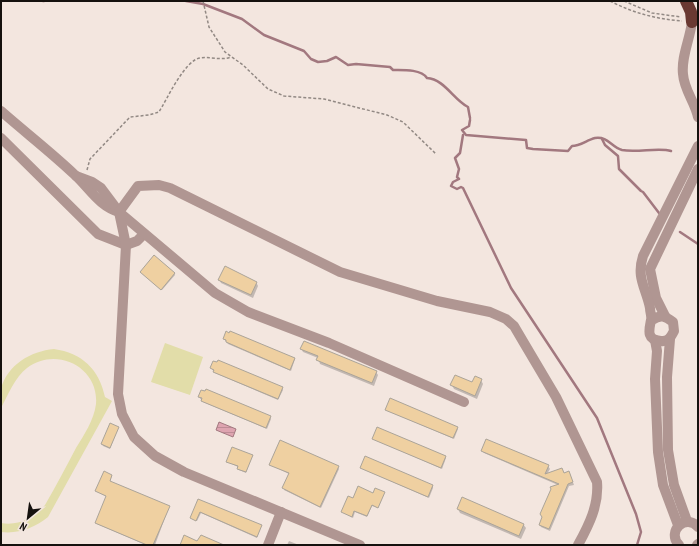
<svg xmlns="http://www.w3.org/2000/svg" width="699" height="546" viewBox="0 0 699 546" font-family="'PT Sans Narrow',sans-serif">
  <defs>
    <pattern id="water-rules" width="6" height="5" patternUnits="userSpaceOnUse"><rect width="6" height="5" fill="#dea4b0"/><path d="M0 2.5h6" fill="none" stroke="#be8c96"/></pattern>
  </defs>
  <rect width="100%" height="100%" fill="#f3e6df"/>
  <g fill="#e2dda9">
    <path d="M165 343 203 357 190 395 151 382Z"/>
    <path d="M54 349C82 353 99 369 105 397L112 401 48 517C34 528 19 534 1 532V523C19 526 34 518 45 505 56 486 66 467 76 448 84 435 94 420 96 404 99 367 56 346 27 368 15 377 8 395 1 408 1 403 0 395 1 389 7 365 31 351 54 349Z"/>
  </g>
  <path fill="url(#water-rules)" stroke="#a2787f" d="M219 422 236 429 233 437 216 430Z"/>
  <g fill="#0003">
    <path d="M142 273H174L175 275 162 290Z"/>
    <path d="M219 279 256 282 258 286 253 298 221 283Z"/>
    <path d="M231 332 295 359 291 371 228 344 224 339Z"/>
    <path d="M301 348 376 372 378 375 374 386 320 364 318 358 303 352Z"/>
    <path d="M211 368 282 388 283 390 278 400 215 373Z"/>
    <path d="M481 380 483 384 477 399 454 389 452 385 473 384Z"/>
    <path d="M199 397 270 417 271 419 267 429 203 402Z"/>
    <path d="M386 410 457 428 458 429 454 439Z"/>
    <path d="M118 428 110 449 103 446 102 444Z"/>
    <path d="M374 439 445 457 446 458 442 469Z"/>
    <path d="M482 451 548 466 550 469 547 474H570L574 485 569 486 550 531 541 527 540 525 558 485 484 453Z"/>
    <path d="M252 456 246 473 239 470 238 467 228 462Z"/>
    <path d="M271 465 338 467 339 469 321 508 284 490 289 474Z"/>
    <path d="M361 468 433 486V488L429 498Z"/>
    <path d="M112 475 110 482 169 507 155 545H146L97 524 107 497 96 491Z"/>
    <path d="M384 493 378 508 372 506 367 517 355 512 353 518 343 512 353 499Z"/>
    <path d="M199 500 261 526 257 538 201 513 197 521 192 519Z"/>
    <path d="M458 509 523 524 526 528 521 539 460 513Z"/>
    <path d="M289 541 299 545H287Z"/>
  </g>
  <g fill="none" stroke-linecap="round" stroke-linejoin="round">
    <g stroke="#a2787f" stroke-width="2.5">
      <path d="M43 1H44"/>
      <path d="M186 1 203 4 242 19 264 35 304 51 311 59 318 62 327 61 336 57 348 65 356 64 390 67 393 70C403 70 421 69 427 78 444 79 454 100 468 107L470 118"/>
      <path d="M470 120 469 126 462 130 466 135 526 140 527 148 533 149 568 151 572 146C580 146 587 140 595 138 608 136 611 147 622 150 637 153 659 147 671 151"/>
      <path d="M463 135 460 153 455 158 459 169 457 177 459 179 453 182 451 186 457 189 461 187 463 188 511 288 597 418 636 514 641 532 637 545"/>
      <path d="M602 139 605 145 618 156 619 169 641 191 643 192 659 213"/>
      <path d="M680 232 698 244"/>
    </g>
  </g>
  <g fill="#efd0a1" stroke="#aba499">
    <path d="M154 255 175 273 161 290 140 272Z"/>
    <path d="M225 266 257 282 251 295 218 280Z"/>
    <path d="M226 331 229 333 230 331 295 358 290 370 226 342V340L223 339Z"/>
    <path d="M304 341 377 371 372 383 316 360 318 356 300 349Z"/>
    <path d="M218 360 283 387 278 399 213 372 214 370 210 368 213 361 217 362Z"/>
    <path d="M455 375 472 382 475 376 482 379 475 396 450 385Z"/>
    <path d="M206 389 271 416 266 428 201 401 202 398 198 397 201 390 205 391Z"/>
    <path d="M390 398 458 427 453 438 385 410Z"/>
    <path d="M110 423 119 427 110 448 101 444Z"/>
    <path d="M377 427 446 456 441 468 372 439Z"/>
    <path d="M486 439 549 465 545 474 562 468 564 473 569 471 573 482 568 484 549 529 539 525 542 517 540 514 551 489 550 487 559 484 481 451Z"/>
    <path d="M280 440 339 466 320 507 282 488 289 473 269 465Z"/>
    <path d="M232 447 253 455 246 472 237 469 238 466 226 462Z"/>
    <path d="M365 456 433 485 428 497 360 468Z"/>
    <path d="M104 471 112 475 110 481 170 506 153 545H147L95 523 106 496 95 491Z"/>
    <path d="M358 486 373 493 375 488 385 492 378 508 372 505 367 516 354 511 352 517 341 512 348 496 353 498Z"/>
    <path d="M462 497 524 524 519 536 457 509Z"/>
    <path d="M198 499 262 525 257 537 200 512 196 521 190 518Z"/>
    <path d="M184 535 197 541 201 535 224 545H180Z"/>
  </g>
  <g fill="none" stroke-linecap="round" stroke-linejoin="round">
    <g stroke="#928984" stroke-width="1.5" stroke-dasharray="3 2" stroke-linecap="butt">
      <path d="M203 1 209 27 225 52 243 65 268 89 284 96 324 99 387 115 403 122 436 154"/>
      <path d="M610 1C633 13 656 19 682 21"/>
      <path d="M624 1 652 13 681 17"/>
      <path d="M87 170 90 159 130 117 149 115 159 112C167 99 185 60 200 58 210 56 220 61 231 57"/>
    </g>
    <g stroke="#b09692" stroke-width="10">
      <path d="M692 22C690 39 681 57 683 74 684 90 695 102 698 117"/>
      <path d="M1 111C26 133 52 153 75 175 90 189 99 206 119 212"/>
      <path d="M1 138 98 234 126 245 137 241 144 234"/>
      <path d="M76 176 92 182 101 188 119 212 215 293 248 312 329 343 464 402"/>
      <path d="M665 316 656 298 650 269 698 169"/>
      <path d="M652 320C661 314 665 316 673 322L674 331C671 337 668 342 661 341 646 340 649 330 651 320 652 317 650 312 650 308 646 288 636 278 643 256L698 146"/>
      <path d="M670 339 667 377 668 450 674 485 687 521"/>
      <path d="M655 340 657 351 655 379 658 452 663 485 678 525"/>
      <path d="M268 545 281 512"/>
      <path d="M360 545 184 472 155 456 134 437 122 414 118 394 126 245 119 212 138 186 159 185 170 188 340 272 437 301 490 312 506 319 514 326 524 343 556 397 597 482C599 505 589 525 578 545"/>
      <path d="M679 545C666 531 686 513 698 527"/>
      <path d="M697 545 698 544"/>
    </g>
    <path stroke="#6a3932" stroke-width="12" d="M686 1 691 12 692 22"/>
  </g>
  <rect width="699" height="546" fill="none" stroke="#15110e" stroke-width="4"/>
  <g transform="translate(28 518) rotate(209)" stroke="#f3e6df" stroke-width="3" paint-order="stroke">
  <path d="M0-3L7 15L0 10L-7 15Z" fill="#15110e"/>
  <text y="-6" font-size="11" font-weight="bold" text-anchor="middle" fill="#15110e">N</text>
  </g>
</svg>
